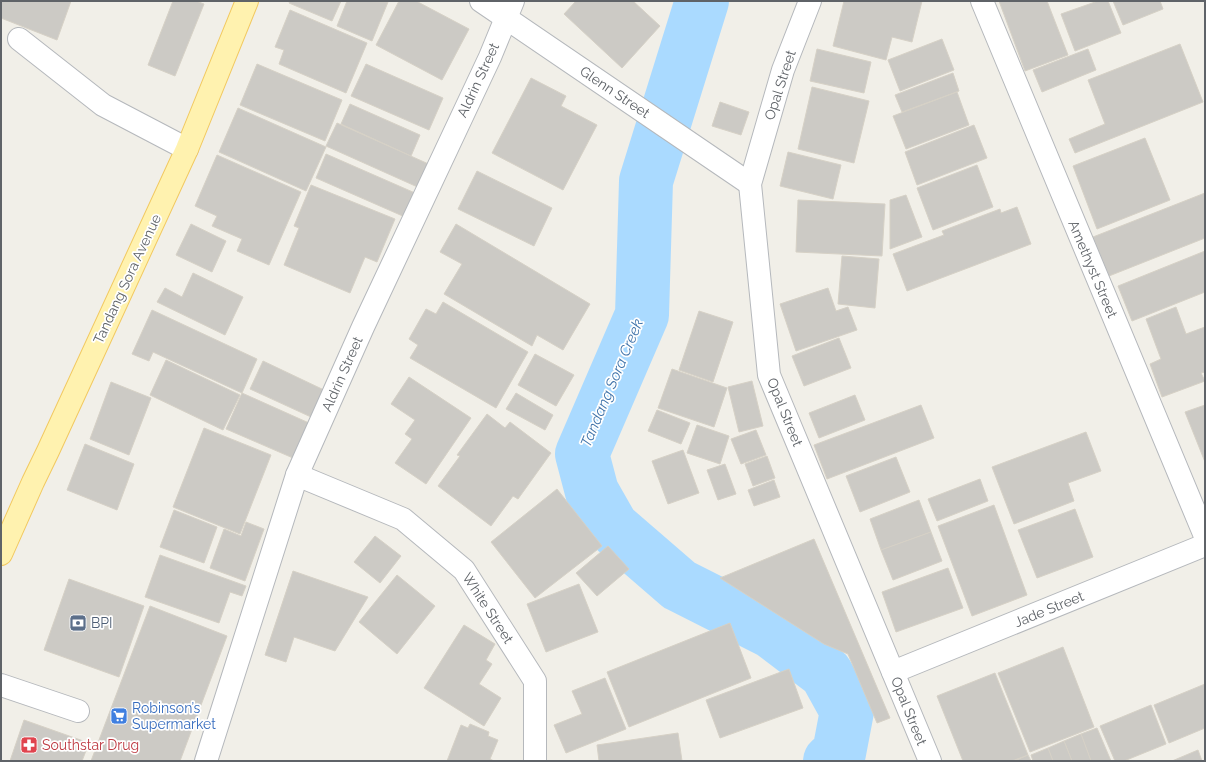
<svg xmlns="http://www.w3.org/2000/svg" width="1206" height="762" viewBox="0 0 1206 762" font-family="Raleway,sans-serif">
  <rect width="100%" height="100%" fill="#f1efe8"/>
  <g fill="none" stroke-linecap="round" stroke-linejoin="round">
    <path stroke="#aadaff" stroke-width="54" d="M702 1 646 181 642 315 582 454 592 492 612 527 679 585 772 632 826 673 847 711 839 753 830 761"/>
  </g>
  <g fill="#cccac5" stroke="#d6d1c6">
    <path d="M1 1H71L57 40 1 18Z"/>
    <path d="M173 1H196L204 4 175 76 148 65Z"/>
    <path d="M290 1H341L332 21 289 3Z"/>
    <path d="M347 1 388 2 372 41 337 26Z"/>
    <path d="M399 1H416L469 29 442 80 376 45Z"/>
    <path d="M576 1H633L660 26 622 68 564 14Z"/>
    <path d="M844 1H922L912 42 892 37 886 60 833 46Z"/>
    <path d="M999 1H1047L1068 55 1025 71Z"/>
    <path d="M1098 1H1108L1121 33 1075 51 1061 14Z"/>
    <path d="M1113 1H1160L1163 9 1123 25Z"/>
    <path d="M290 10 367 43 346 93 279 64 284 50 275 47Z"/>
    <path d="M942 39 954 70 900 91 888 60Z"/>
    <path d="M1180 44 1203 102 1075 153 1069 139 1105 124 1088 80Z"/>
    <path d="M817 49 871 62 864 93 810 81Z"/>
    <path d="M1088 49 1096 70 1042 92 1033 70Z"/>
    <path d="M257 64 342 100 325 141 240 105Z"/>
    <path d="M366 64 443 98 429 130 351 96Z"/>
    <path d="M953 73 959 91 902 112 895 95Z"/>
    <path d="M531 78 566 96 561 106 597 125 563 190 492 153Z"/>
    <path d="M812 87 869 101 854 163 798 149Z"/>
    <path d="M957 92 969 125 906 149 893 116Z"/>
    <path d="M720 102 749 112 741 135 712 126Z"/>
    <path d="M350 104 420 135 411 156 341 124Z"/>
    <path d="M238 108 326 147 306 191 219 152Z"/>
    <path d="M337 123 433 166 422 189 326 146Z"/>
    <path d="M974 125 987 158 917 185 905 152Z"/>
    <path d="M1145 138 1170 200 1097 229 1073 166Z"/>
    <path d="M788 152 841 165 833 199 780 186Z"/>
    <path d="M326 154 415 193 405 217 316 178Z"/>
    <path d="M217 155 301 192 269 265 237 251 242 239 212 226 217 216 195 206Z"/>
    <path d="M977 165 993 207 933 230 917 188Z"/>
    <path d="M477 171 552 208 534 246 458 209Z"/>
    <path d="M311 185 395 219 377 262 365 257 350 293 284 265 299 228 294 226Z"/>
    <path d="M1205 193V238L1109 276 1093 237Z"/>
    <path d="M906 195 922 237 890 249V200Z"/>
    <path d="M798 200 885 204 882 256 796 252Z"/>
    <path d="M1017 207 1031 244 907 291 893 254 944 235 942 231 1000 209 1001 213Z"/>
    <path d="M191 224 226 241 212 272 176 255Z"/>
    <path d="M456 224 590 304 563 350 537 335 532 346 444 294 462 264 440 252Z"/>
    <path d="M1205 251V292L1132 321 1118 286Z"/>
    <path d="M842 256 879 259 875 308 838 304Z"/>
    <path d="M193 273 243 297 225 335 157 302 165 288 182 297Z"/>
    <path d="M828 288 836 311 848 307 857 330 796 351 780 304Z"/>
    <path d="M443 302 528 352 496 408 410 358 418 345 409 339 426 309 436 314Z"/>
    <path d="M1176 307 1186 334 1205 327V372L1201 373 1205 381 1162 397 1150 364 1161 359 1146 319Z"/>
    <path d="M152 310 257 359 242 393 153 352 149 361 132 354Z"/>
    <path d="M699 311 733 322 713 382 679 370Z"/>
    <path d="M839 338 851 368 804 386 792 356Z"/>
    <path d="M535 354 574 375 556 406 518 385Z"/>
    <path d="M166 360 240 395 223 430 150 395Z"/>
    <path d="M263 361 324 390 311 417 250 389Z"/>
    <path d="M672 369 727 388 714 427 658 408Z"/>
    <path d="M409 377 471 418 426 484 395 463 412 439 405 434 415 420 391 404Z"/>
    <path d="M752 381 763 426 739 432 728 387Z"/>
    <path d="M111 382 151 398 129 455 90 439Z"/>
    <path d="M242 393 309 423 293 458 226 429Z"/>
    <path d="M516 393 553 415 545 430 506 409Z"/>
    <path d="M855 395 865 420 819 438 809 413Z"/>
    <path d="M921 405 934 438 827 479 814 445Z"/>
    <path d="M1205 405V462L1185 412Z"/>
    <path d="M657 410 690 423 681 444 648 431Z"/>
    <path d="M487 414 505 428 510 422 551 453 518 499 513 496 491 526 438 486 460 456 457 455Z"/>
    <path d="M697 425 729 436 720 464 687 453Z"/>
    <path d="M204 428 271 455 240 534 173 507Z"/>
    <path d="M756 430 766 455 741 464 731 439Z"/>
    <path d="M1086 432 1101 471 1068 483 1074 501 1014 524 992 467Z"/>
    <path d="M85 444 134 464 117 510 67 490Z"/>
    <path d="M683 450 699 493 668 504 652 461Z"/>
    <path d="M767 456 775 478 753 486 745 464Z"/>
    <path d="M896 457 910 492 860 512 846 476Z"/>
    <path d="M725 464 736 494 718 500 707 470Z"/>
    <path d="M980 479 988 501 937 521 928 499Z"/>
    <path d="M774 480 780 497 754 506 748 490Z"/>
    <path d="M557 489 602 546 535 598 491 542Z"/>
    <path d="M919 500 931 532 881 550 870 519Z"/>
    <path d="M994 505 1027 595 972 616 938 526Z"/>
    <path d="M1075 509 1093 557 1037 578 1018 530Z"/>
    <path d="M174 510 217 527 204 563 160 547Z"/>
    <path d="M246 522 264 529 245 581 210 568 224 529 241 536Z"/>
    <path d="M931 532 942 561 893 580 881 550Z"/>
    <path d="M375 536 401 556 380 583 354 562Z"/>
    <path d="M814 539 890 718 877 723 848 654 824 644 720 578Z"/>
    <path d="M608 546 629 569 597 596 576 573Z"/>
    <path d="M160 555 246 586 242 596 230 592 219 623 145 597Z"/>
    <path d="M948 568 963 608 896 632 882 592Z"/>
    <path d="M293 571 368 597 335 651 294 637 286 662 265 655Z"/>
    <path d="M397 575 435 606 397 654 359 622Z"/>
    <path d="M69 579 144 606 119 677 44 650Z"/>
    <path d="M579 584 598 632 546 652 527 604Z"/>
    <path d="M150 606 227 636 180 761H91Z"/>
    <path d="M730 623 751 678 629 727 607 672Z"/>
    <path d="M464 625 495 644 486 660 492 664 479 684 501 698 484 726 424 688Z"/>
    <path d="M1063 647 1094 727 1030 752 998 673Z"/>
    <path d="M789 669 803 708 720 738 706 700Z"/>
    <path d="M995 673 1028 755 1012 761H963L937 696Z"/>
    <path d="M605 678 626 729 566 753 554 725 582 714 572 691Z"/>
    <path d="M1205 684V728L1169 743 1154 705Z"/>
    <path d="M1151 705 1166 744 1124 761H1115L1100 726Z"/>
    <path d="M24 720 89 743 82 761H10Z"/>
    <path d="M470 724 489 732 488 736 498 740 490 759 494 761H447L461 725 468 728Z"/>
    <path d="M1097 728 1111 761H1091L1081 734Z"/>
    <path d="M678 733 682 761H599L597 745Z"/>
    <path d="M1081 734 1091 761H1072L1064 741Z"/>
    <path d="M1064 741 1072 761H1053L1048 748Z"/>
    <path d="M1048 748 1053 761H1033L1031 755Z"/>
    <path d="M1198 750 1202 761H1172Z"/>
    <path d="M1028 755 1031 761H1014Z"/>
  </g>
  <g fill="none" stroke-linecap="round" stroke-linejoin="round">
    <g stroke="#b5b8bc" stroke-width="24">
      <g id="minor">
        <path d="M481 1 750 184"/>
        <path d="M810 1 783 70 750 184 769 375 930 761"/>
        <path d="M982 1 1205 536"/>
        <path d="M19 39 103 105 187 149"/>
        <path d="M297 475 403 519 464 570 535 681V761"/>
        <path d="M893 672 1205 545"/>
        <path d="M1 685 78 711"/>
        <path d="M206 761 297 475 363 327 490 57 513 1"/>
      </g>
    </g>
    <g stroke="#f2c960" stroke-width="24">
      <path id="major" d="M1 554 33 482 48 451 187 149 247 1"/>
    </g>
    <use href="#minor" stroke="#fff" stroke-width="22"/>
    <use href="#major" stroke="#fff2af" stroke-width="22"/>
  </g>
  <defs>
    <g id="bank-square" transform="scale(0.9)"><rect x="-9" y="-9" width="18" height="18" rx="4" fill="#5c6f8a" stroke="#fff"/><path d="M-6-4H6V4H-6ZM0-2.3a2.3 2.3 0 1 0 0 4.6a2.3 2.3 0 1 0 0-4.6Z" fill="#fff"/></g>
    <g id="supermarket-square" transform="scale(0.9)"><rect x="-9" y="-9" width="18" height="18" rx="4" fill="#3f7fe0" stroke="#fff"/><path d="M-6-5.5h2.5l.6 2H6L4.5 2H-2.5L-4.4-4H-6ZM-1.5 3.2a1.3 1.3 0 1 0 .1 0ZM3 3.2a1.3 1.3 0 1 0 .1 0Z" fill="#fff"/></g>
    <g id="pharmacy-square" transform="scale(0.9)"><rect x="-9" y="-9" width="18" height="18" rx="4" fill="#e0444e" stroke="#fff"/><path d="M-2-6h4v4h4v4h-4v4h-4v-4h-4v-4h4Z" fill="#fff"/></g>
  </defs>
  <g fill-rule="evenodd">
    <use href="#bank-square" x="78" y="623"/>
    <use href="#supermarket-square" x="119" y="716"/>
    <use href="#pharmacy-square" x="29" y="745"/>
  </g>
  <g text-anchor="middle" stroke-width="3.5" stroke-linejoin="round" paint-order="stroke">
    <g font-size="14" fill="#5f6368" stroke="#fff">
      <text transform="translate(478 80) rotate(-65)" y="5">Aldrin Street</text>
      <text transform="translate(780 85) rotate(-72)" y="5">Opal Street</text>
      <text transform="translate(615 92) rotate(34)" y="5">Glenn Street</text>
      <text transform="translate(1093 269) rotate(67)" y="5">Amethyst Street</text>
      <text transform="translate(127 279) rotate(-65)" y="5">Tandang Sora Avenue</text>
      <text transform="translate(342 374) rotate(-66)" y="5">Aldrin Street</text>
      <text transform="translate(785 412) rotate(68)" y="5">Opal Street</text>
      <text transform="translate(488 608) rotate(57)" y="5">White Street</text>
      <text transform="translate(1049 609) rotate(-22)" y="5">Jade Street</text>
      <text transform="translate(909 711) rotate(68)" y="5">Opal Street</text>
    </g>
    <g font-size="14" fill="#4e5e75" stroke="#fff" text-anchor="start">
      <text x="91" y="628">BPI</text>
    </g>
    <g font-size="14" fill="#366cbe" stroke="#fff" text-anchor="start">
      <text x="132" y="713">Robinson’s<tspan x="132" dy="16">Supermarket</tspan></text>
    </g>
    <g font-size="14" fill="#be3a42" stroke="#fff" text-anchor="start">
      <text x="42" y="750">Southstar Drug</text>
    </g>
    <g font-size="15" font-style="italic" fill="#4174aa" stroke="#fff">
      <text transform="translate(612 383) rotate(-67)" y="5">Tandang Sora Creek</text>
    </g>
  </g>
  <rect width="1206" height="762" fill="none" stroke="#5f6368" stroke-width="4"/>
</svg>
